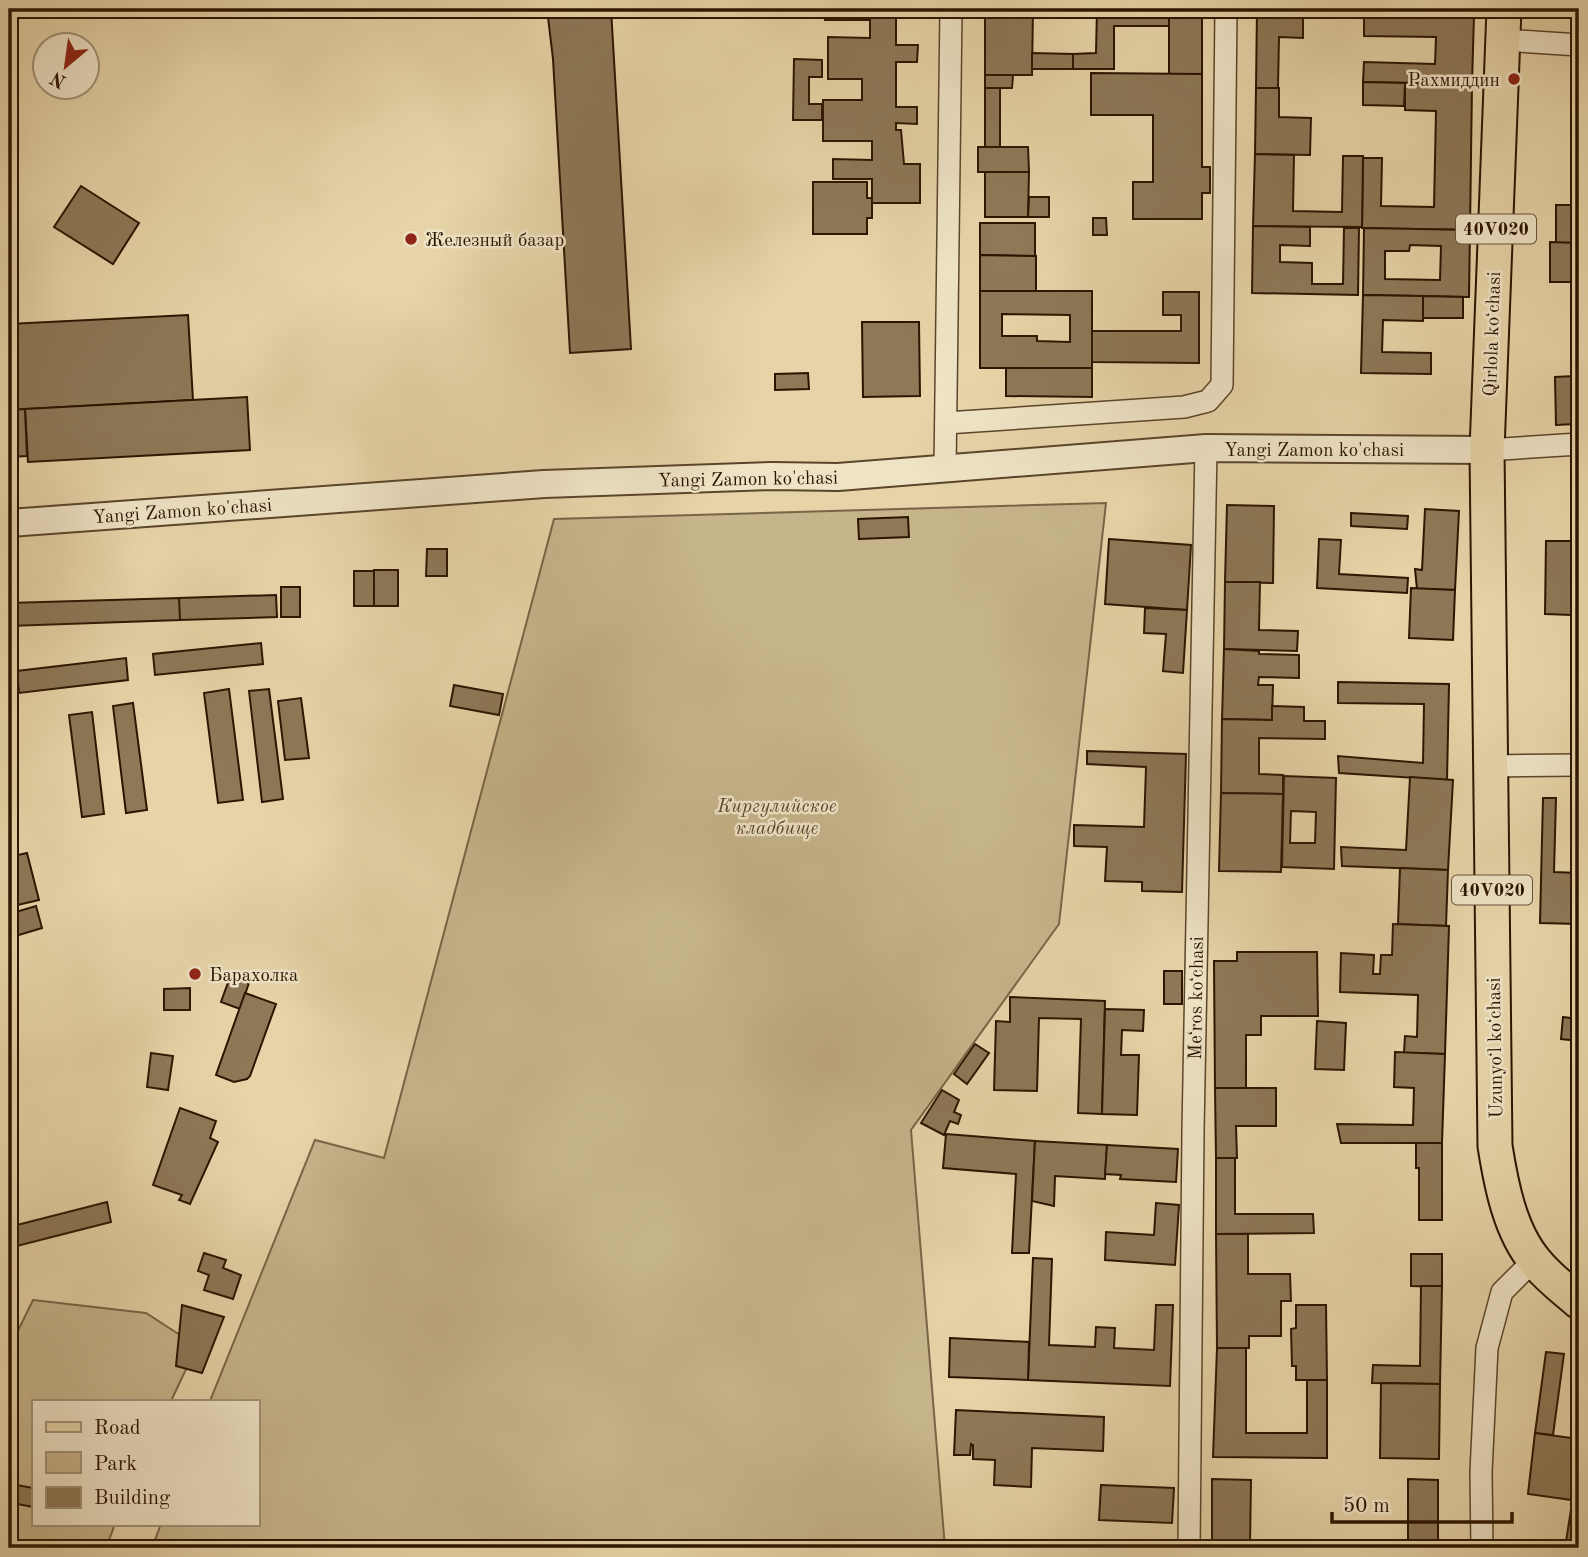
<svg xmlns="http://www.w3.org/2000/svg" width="1588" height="1557" viewBox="0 0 1588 1557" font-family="'Old Standard TT',serif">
  <rect width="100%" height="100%" fill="#e6d4a8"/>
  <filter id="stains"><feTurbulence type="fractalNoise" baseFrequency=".00286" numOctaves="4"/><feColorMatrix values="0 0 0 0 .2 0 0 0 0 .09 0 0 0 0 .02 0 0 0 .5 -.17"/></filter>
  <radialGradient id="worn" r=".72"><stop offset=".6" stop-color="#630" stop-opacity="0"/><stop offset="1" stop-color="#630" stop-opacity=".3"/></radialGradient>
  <g fill="#c6b48b" stroke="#796446" stroke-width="2">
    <path d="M1106 503 1059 924 911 1130 945 1548H152L161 1524H257V1401H210L315 1140 384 1158 554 519Z"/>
    <path d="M33 1300 146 1313 197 1346 171 1401H33V1524H115L106 1548H9V1349Z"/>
  </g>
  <g fill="#8d7857" stroke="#2c1500" stroke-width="2" fill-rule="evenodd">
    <path d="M547 9H611L631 349 570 353 553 59Z"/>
    <path d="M825 9H896V45H918L917 62H896V107H917V124L896 123V130H901L904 164H920V203H872V179H833V159L872 160V141H823V100H862V79H828V37L870 38V20H825Z"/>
    <path d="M985 9H1033L1032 75H985Z"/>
    <path d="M1097 9H1169V26H1114V69H1073V54L1096 53Z"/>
    <rect x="1169" y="9" width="33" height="65"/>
    <path d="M1411 9H1474V15L1411 14Z"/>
    <path d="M1257 10H1303V38L1279 37 1278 88H1256Z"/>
    <path d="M1364 13 1474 15 1472 84 1363 82 1364 62 1435 64 1436 37 1364 36Z"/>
    <path d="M1032 53 1073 54V69H1032Z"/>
    <path d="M794 59 822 60V77H809V104H822V120H793Z"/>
    <path d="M1091 73 1202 74V167H1210V193H1202V219H1133V182H1153V115H1091Z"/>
    <path d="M985 75H1013L1012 88H985Z"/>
    <path d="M1363 82 1405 83 1404 106 1363 105Z"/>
    <path d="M1405 83 1472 84 1470 230 1362 228 1363 158H1382L1381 206 1434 207 1436 111 1405 110Z"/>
    <rect x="985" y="88" width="15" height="59"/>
    <path d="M1256 88H1279V117L1311 118 1310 155 1255 154Z"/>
    <path d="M978 147H1028L1029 172H978Z"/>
    <path d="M1255 154 1294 155 1293 211 1342 212 1343 156H1363L1362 227 1253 226Z"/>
    <path d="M985 172H1029L1028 217H985Z"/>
    <path d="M813 182H867V198H872V218H867V234H813Z"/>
    <path d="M81 186 139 223 113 264 54 227Z"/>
    <path d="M1029 197H1049V217H1028Z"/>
    <rect x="1556" y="205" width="23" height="38"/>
    <path d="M1093 218H1106L1107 235H1093Z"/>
    <path d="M980 223H1035V256L980 255Z"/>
    <path d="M1253 226 1310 227V246L1280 245V262L1312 263V284H1343L1344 228H1359L1358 295 1252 293Z"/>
    <path d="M1364 228 1470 230 1469 297 1363 295ZM1410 245 1441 246 1440 280 1385 279V251H1409Z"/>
    <path d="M1550 242 1579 243V282H1550Z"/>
    <path d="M980 255 1036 256V291H980Z"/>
    <path d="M980 291H1092V368H980ZM1002 314 1070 315V342L1037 341V336H1002Z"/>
    <path d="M1163 292H1199V363L1092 362V331H1181V315H1163Z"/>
    <path d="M1363 295 1423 296V321L1383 320 1382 352 1431 353V374L1361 373Z"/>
    <path d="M1423 296 1463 297V318H1423Z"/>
    <path d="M188 315 193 400 9 410V324Z"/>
    <path d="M862 322H919L920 396 863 397Z"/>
    <path d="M1579 341V427H1575L1573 342Z"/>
    <path d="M1006 368H1092V397L1006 396Z"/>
    <path d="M808 373 809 389 775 390V374Z"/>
    <path d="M1574 376 1575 424 1556 425 1555 377Z"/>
    <path d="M247 397 250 450 28 462 25 409Z"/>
    <path d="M25 409 27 456 9 457V410Z"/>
    <path d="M1227 505 1274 506 1273 583 1225 582Z"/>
    <path d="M1425 509 1459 511 1455 590 1417 589 1415 569 1422 570Z"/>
    <path d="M1351 513 1408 516 1407 529 1351 526Z"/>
    <path d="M908 517 909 537 859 539 858 519Z"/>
    <path d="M1109 539 1191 545 1187 610 1105 604Z"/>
    <path d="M1319 539 1341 540 1339 574 1408 578 1407 593 1317 588Z"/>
    <path d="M1546 541H1574L1572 615 1545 614Z"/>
    <path d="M427 549H447V576H426Z"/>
    <rect x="374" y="570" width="24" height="36"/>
    <rect x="354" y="571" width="20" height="35"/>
    <path d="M1225 582H1260L1259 630 1298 631 1297 651 1224 649Z"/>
    <rect x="281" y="587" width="19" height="30"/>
    <path d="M1411 588 1455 590 1453 640 1409 638Z"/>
    <path d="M276 595 277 617 179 620V598Z"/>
    <path d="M179 598 180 620 9 626V603Z"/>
    <path d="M1145 608 1187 610 1183 673 1163 671 1166 634 1144 633Z"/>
    <path d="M261 643 263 664 155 675 153 654Z"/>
    <path d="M1224 649 1259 651V654L1299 655V678L1259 677 1258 685H1273L1272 720 1222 719Z"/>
    <path d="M126 658 128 680 19 693 17 671Z"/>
    <path d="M1338 682 1449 684 1447 780 1339 773 1338 756 1423 763 1424 704 1338 703Z"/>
    <path d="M454 685 503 694 499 715 450 706Z"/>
    <path d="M229 689 243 800 218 803 204 693Z"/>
    <path d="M269 689 283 799 262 802 249 691Z"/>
    <path d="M301 698 309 758 285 760 278 701Z"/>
    <path d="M133 703 147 810 126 813 113 706Z"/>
    <path d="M1272 706 1304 707V721H1325V739L1259 738V774L1283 775V794L1221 793 1222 719 1272 720Z"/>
    <path d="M92 712 104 814 82 817 69 715Z"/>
    <path d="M1087 751 1186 754 1182 892 1142 891V882L1105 881 1107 847 1074 846V825L1144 827 1146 767 1087 764Z"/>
    <path d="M1284 776 1336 778 1334 869 1282 867ZM1291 811 1316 812 1315 843H1290Z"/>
    <path d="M1410 777 1453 780 1448 870 1342 866 1341 847 1406 850Z"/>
    <path d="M1221 793 1283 794 1281 872 1219 871Z"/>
    <path d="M1543 798H1556L1554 872 1579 873V924L1540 923Z"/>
    <path d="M27 853 39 900 9 907V857Z"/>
    <path d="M1400 868 1448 870 1446 926 1398 924Z"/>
    <path d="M36 906 42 928 9 938V914Z"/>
    <path d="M1393 924 1449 926 1445 1054 1404 1053 1405 1036 1417 1037 1418 995 1340 992 1341 953 1374 955 1373 974H1380L1381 955H1392Z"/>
    <path d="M1237 952H1317L1318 1016H1261V1035H1246V1088H1215L1214 961H1237Z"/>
    <rect x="1164" y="971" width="18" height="33"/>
    <path d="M230 977 249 983 240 1009 221 1002Z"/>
    <path d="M190 988V1010H164V989Z"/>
    <path d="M245 993 276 1004 250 1076 247 1079 234 1082 216 1075Z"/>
    <path d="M1010 997 1105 1001 1102 1114 1078 1113 1081 1019 1039 1018 1037 1091 994 1090 996 1021 1010 1022Z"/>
    <path d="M1105 1009 1144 1010 1143 1031 1122 1030 1121 1055H1139L1137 1115 1102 1114Z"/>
    <path d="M1563 1017 1579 1019V1041L1561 1039Z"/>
    <path d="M1317 1021 1346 1023 1344 1070 1315 1069Z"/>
    <path d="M975 1044 989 1053 967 1084 954 1074Z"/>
    <path d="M1395 1052 1445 1054 1442 1143H1341L1337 1124 1413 1125 1414 1088 1394 1087Z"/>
    <path d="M151 1053 173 1056 168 1090 147 1087Z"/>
    <path d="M1215 1088H1276V1126H1236L1237 1158H1216Z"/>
    <path d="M942 1090 959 1100 954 1112 961 1115 958 1124 950 1121 944 1135 921 1123Z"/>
    <path d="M180 1108 216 1121 210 1138 218 1142 190 1204 179 1200 182 1195 153 1185Z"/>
    <path d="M946 1134 1035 1141 1029 1253H1012L1016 1174 943 1168Z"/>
    <path d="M1035 1141 1107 1145 1105 1179 1055 1176 1054 1206 1032 1201Z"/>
    <path d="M1416 1143H1442V1220H1419V1168H1416Z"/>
    <path d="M1107 1145 1178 1149 1176 1182 1120 1179 1121 1175 1105 1174Z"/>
    <path d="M1216 1158H1235V1214H1313L1314 1233 1216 1234Z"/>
    <path d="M107 1202 111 1222 9 1248V1227Z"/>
    <path d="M1156 1203 1179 1205 1175 1265 1105 1260 1106 1232 1154 1235Z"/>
    <path d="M1216 1234H1248V1274H1290L1291 1301H1281V1336H1249V1348H1217Z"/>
    <path d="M204 1253 226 1260 223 1268 241 1275 233 1299 204 1290 209 1275 198 1271Z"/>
    <path d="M1411 1254H1442V1287L1411 1286Z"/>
    <path d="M1033 1258 1052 1259 1049 1345 1095 1347 1096 1327 1115 1328 1114 1348 1154 1350 1156 1305H1173L1170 1386 1028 1380Z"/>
    <path d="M1421 1286H1442L1440 1384 1372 1383 1373 1365 1420 1366Z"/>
    <path d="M182 1305 224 1317 202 1373 176 1366Z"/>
    <path d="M1296 1305H1326L1327 1380H1296V1366H1292L1291 1329 1296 1328Z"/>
    <path d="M950 1338 1029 1342 1028 1380 949 1377Z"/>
    <path d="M1217 1348H1246V1433H1307V1380H1327V1458L1213 1457Z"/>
    <path d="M1546 1352 1564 1354 1553 1435 1535 1433Z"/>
    <path d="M1381 1383 1440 1384 1439 1459 1380 1458Z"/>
    <path d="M956 1410 1104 1417 1103 1451 1032 1448 1031 1487 994 1485 995 1460 973 1459V1445L971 1444 970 1455H954Z"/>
    <path d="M1535 1433 1579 1439V1501L1528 1494Z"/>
    <path d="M1212 1479 1251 1480 1250 1548H1212Z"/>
    <path d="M1408 1479 1438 1480V1548H1408Z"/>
    <path d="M17 1485 33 1488V1507L12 1503Z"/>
    <path d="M1101 1485 1174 1488 1172 1523 1099 1520Z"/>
    <path d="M1572 1503 1579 1504V1548H1565Z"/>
  </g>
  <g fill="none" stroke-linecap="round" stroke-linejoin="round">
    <g stroke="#5a452a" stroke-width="24">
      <g id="minor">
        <path d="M1503 40 1579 45"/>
        <path d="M946 423 1184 407 1208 401 1222 385 1226 9"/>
        <path d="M1487 450 1579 444"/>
        <path d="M945 470 951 9"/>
        <path d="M1490 766 1579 765"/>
        <path d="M1189 1548 1193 1131 1206 448"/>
        <path d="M1482 1548 1481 1472 1487 1348 1502 1292 1534 1260"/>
      </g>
    </g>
    <g stroke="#5a452a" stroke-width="30">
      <path id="tertiary" d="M9 523 544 484 772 476 838 477 1206 448 1487 450"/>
    </g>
    <g stroke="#2c1500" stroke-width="37">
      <path id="primary" d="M1504 9 1487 450 1495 1146C1501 1184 1510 1232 1536 1262 1548 1277 1564 1289 1579 1302"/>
    </g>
    <use href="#minor" stroke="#efe3c6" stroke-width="21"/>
    <use href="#tertiary" stroke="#efe3c6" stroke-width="26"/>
    <use href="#primary" stroke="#e6d4a8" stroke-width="33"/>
  </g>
  <g fill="#8f2418" stroke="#efe3c6" stroke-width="2.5">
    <circle cx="1514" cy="79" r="7"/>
    <circle cx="411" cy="239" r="7"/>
    <circle cx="195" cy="974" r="7"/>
  </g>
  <g text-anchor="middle" stroke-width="5" stroke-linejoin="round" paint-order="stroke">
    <g fill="#efe3c6" stroke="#66533b" stroke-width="2">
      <rect x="1456" y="214.5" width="80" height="29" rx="5"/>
      <rect x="1452" y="875.5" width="80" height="29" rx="5"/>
    </g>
    <g font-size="18" font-weight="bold" fill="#2c1500">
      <text x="1496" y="235">40V020</text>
      <text x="1492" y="896">40V020</text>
    </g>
    <g font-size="19" fill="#2c1500" stroke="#efe3c6" text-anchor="start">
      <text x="1500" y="86" text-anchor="end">Рахмиддин</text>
      <text x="425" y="246">Железный базар</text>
      <text x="209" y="981">Барахолка</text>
    </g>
    <g font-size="19" fill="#2c1500" stroke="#efe3c6">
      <text transform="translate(1491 334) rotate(-88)" y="7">Qirlola koʻchasi</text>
      <text x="1314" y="456">Yangi Zamon ko'chasi</text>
      <text transform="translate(748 478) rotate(-1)" y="7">Yangi Zamon ko'chasi</text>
      <text transform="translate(182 510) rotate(-4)" y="7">Yangi Zamon ko'chasi</text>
      <text transform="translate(1195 998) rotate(-89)" y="7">Meʻros koʻchasi</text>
      <text transform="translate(1494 1048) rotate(-91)" y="7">Uzunyoʻl koʻchasi</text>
    </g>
    <g font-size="19" font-style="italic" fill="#5a452a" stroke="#efe3c6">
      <text x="777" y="812">Киргулийское<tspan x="777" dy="22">кладбище</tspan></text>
    </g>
  </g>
  <rect width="1588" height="1557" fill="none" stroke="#e6d4a8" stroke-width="35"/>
  <rect x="10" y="10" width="1567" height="1536" fill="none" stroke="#2c1500" stroke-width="3.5"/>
  <rect x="18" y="18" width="1553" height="1522" fill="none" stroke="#2c1500" stroke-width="2"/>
  <rect x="32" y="1400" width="228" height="126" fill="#efe3c6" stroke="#a19177" stroke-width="2"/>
  <rect x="46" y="1422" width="35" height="10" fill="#e6d4a8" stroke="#a19177" stroke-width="2"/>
  <text x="94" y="1434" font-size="21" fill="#2c1500">Road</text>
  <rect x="46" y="1452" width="35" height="21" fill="#c6b48b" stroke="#a19177" stroke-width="2"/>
  <text x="94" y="1470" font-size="21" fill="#2c1500">Park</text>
  <rect x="46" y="1487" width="35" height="21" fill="#8d7857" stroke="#a19177" stroke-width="2"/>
  <text x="94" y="1504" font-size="21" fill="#2c1500">Building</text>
  <g transform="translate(66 66) rotate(209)"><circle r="33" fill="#efe3c6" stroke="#a19177" stroke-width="2"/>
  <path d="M0-5L12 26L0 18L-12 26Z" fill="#8f2418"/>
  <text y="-10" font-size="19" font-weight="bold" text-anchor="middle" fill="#2c1500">N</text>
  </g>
  <path d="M1332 1512v10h180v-10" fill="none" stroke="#2c1500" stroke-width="3.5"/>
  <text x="1343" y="1512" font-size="21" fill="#2c1500" stroke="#efe3c6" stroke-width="5" paint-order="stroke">50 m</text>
  <rect width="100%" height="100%" filter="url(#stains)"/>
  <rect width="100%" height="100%" fill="url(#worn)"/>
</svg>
